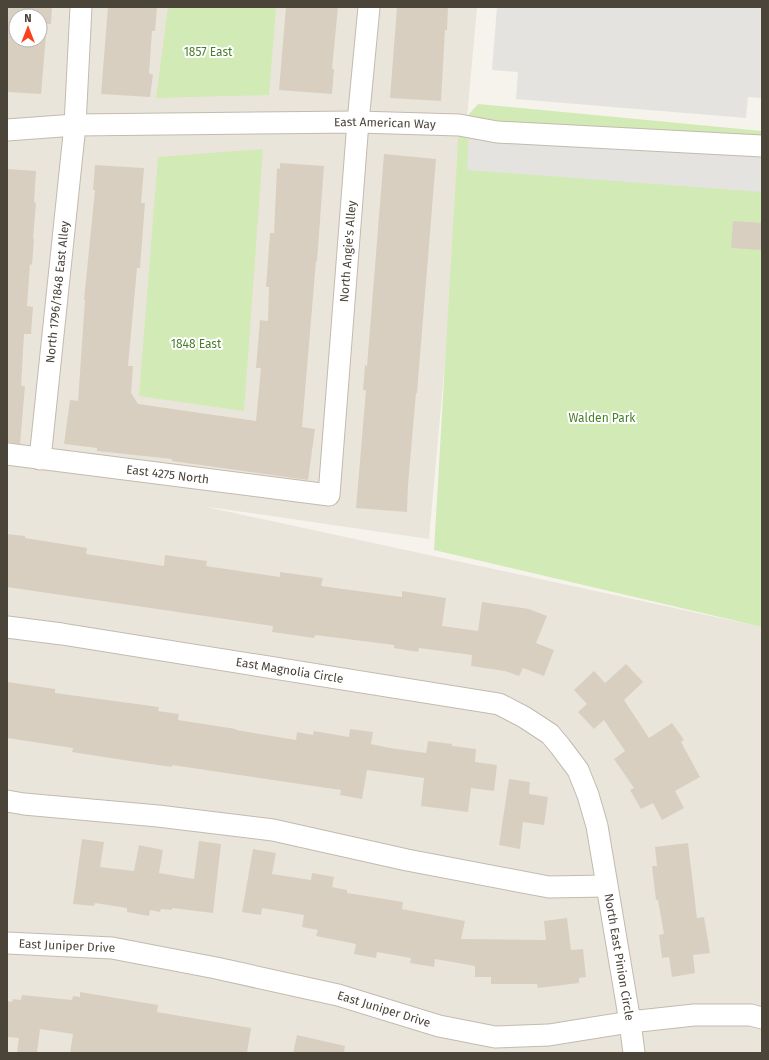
<svg xmlns="http://www.w3.org/2000/svg" width="769" height="1060" viewBox="0 0 769 1060" font-family="'Fira Sans',sans-serif">
  <rect width="100%" height="100%" fill="#f6f3ec"/>
  <path fill="#eae5da" fill-rule="evenodd" d="M7 7H477L429 539 202 506 762 627V1053H7ZM16 16H40V40H16Z"/>
  <g fill="#d2eab5">
    <path d="M168 7H276L269 95 156 98Z"/>
    <path d="M478 104 762 131V627L434 550 459 125Z"/>
    <path d="M263 149 244 411 139 396 158 157Z"/>
  </g>
  <g fill="#e5e3e0">
    <path d="M497 7H762V98L748 97 746 118 516 99 518 72 492 70Z"/>
    <path d="M469 127 762 145V192L467 170Z"/>
  </g>
  <g fill="#d8cfc1" fill-rule="evenodd">
    <path d="M7 7H52L51 24H47L41 94 7 92ZM16 16H40V40H16Z"/>
    <path d="M108 7H157L155 31H152L149 74H153L150 97 101 94Z"/>
    <path d="M286 7H338L332 69H334L332 94 279 90Z"/>
    <path d="M397 7H448L447 30H445L441 101 390 98Z"/>
    <path d="M384 154 436 159 417 393H416L408 485 407 512 356 508 366 390H363L365 365 367 366Z"/>
    <path d="M280 163 324 166 317 261H316L302 427 315 429 308 480 172 461V459L97 451V448L64 444 70 400 78 401 85 300H84L95 190H93L95 165 144 168 141 203H145L140 268H137L128 366H133L131 393 138 404 256 421 261 368H256L260 320 268 321 269 287H266L270 233H274L277 168 280 169Z"/>
    <path d="M7 169 36 171 34 202 36 203 33 239H34L32 265 30 264 27 306 33 307 31 334H24L21 386H25L20 444 7 442Z"/>
    <path d="M733 221 762 223V250L731 248Z"/>
    <path d="M7 534 25 536V538L87 548 86 554 164 566 165 555 207 561 206 566 280 577V572L323 578 321 586 402 597V591L446 598 442 626 478 631 482 602 529 609 547 616 536 643 554 650 544 676 523 668 519 676 505 671 471 666 472 655 419 648 418 652 394 648V645L315 635 314 638 272 632 273 626 7 587Z"/>
    <path d="M626 664 643 682 624 700 649 738 672 723 684 740 681 742 700 777 675 791 684 808 662 820 653 803 641 809 630 790 634 788 614 759 625 751 604 720 594 729 578 712 587 704 574 690 594 671 605 683Z"/>
    <path d="M7 682 55 689V693L159 707 158 711 179 714 178 720 236 729V730L296 740 297 732 313 735 314 731 349 737 350 729 373 732 371 744 390 748 426 753 428 741 452 744V746L476 749 475 762 497 765 494 791 471 788 468 812 421 806 424 778 367 770 362 799 340 795 341 790 172 765V767L130 761 72 752 73 748 7 738Z"/>
    <path d="M509 779 530 782 529 794 548 797 544 825 523 822 520 849 499 845Z"/>
    <path d="M82 839 104 842 100 867 134 871 139 845 163 850 159 873 194 879 199 841 221 844 213 913 172 908V910L161 909 160 912 150 910 149 916 127 912V908L95 903 94 906 73 904Z"/>
    <path d="M688 843 697 918 704 917 710 953 693 955 695 973 672 977 669 957 662 958 659 935 664 934 658 900H656L652 866H657L655 847Z"/>
    <path d="M253 849 276 853 272 874 311 880 312 873 334 877 332 887 347 890V893L403 902 402 909 465 921 461 939 546 940 544 921 567 918 571 950 583 949 586 977 579 978V983L538 988 537 984H491V977H475V966L435 959 434 967 410 963 411 958 377 952 376 958 354 954 356 944 316 936 318 930 302 927 304 915 262 908 261 915 242 912Z"/>
    <path d="M80 992 158 1005 157 1012 251 1028 247 1053H70L73 1034 40 1029 37 1053H17L19 1038 7 1037V1001L12 1002 13 999 21 1000 22 995 72 1000 73 996 80 997Z"/>
    <path d="M297 1035 345 1046 344 1053H293Z"/>
  </g>
  <g fill="none" stroke-linecap="round" stroke-linejoin="round">
    <g stroke="#c2bbae" stroke-width="23">
      <g id="minor">
        <path id="s1" d="M7 130 75 125 358 122 459 125 497 132 762 146"/>
        <path id="s2" d="M7 454 329 495 358 122 369 7"/>
        <path id="s3" d="M40 459 75 125 81 7"/>
        <path id="s4" d="M7 627 62 634 499 704 524 717 550 734 560 746 578 770 588 795 597 826 630 1022 634 1053"/>
        <path d="M7 801 24 804 158 816 273 830 407 860 549 887 606 886"/>
        <path id="s5" d="M7 943 112 948 216 968 338 995 439 1026 495 1037 549 1035 630 1022 694 1015H751L762 1018"/>
      </g>
    </g>
    <use href="#minor" stroke="#fff" stroke-width="21"/>
  </g>
  <g text-anchor="middle" stroke-width="4" stroke-linejoin="round" paint-order="stroke">
    <g font-size="12" fill="#4a7f2a" stroke="#fff">
      <text x="208" y="56">1857 East</text>
      <text x="196" y="348">1848 East</text>
      <text x="602" y="422">Walden Park</text>
    </g>
    <g font-size="12" fill="#4b4439" stroke="#fff">
      <text dy="4" stroke="none"><textPath href="#s1" startOffset="378">East American Way</textPath></text>
      <text dy="4" stroke="none"><textPath href="#s2" startOffset="569">North Angie's Alley</textPath></text>
      <text dy="4" stroke="none"><textPath href="#s3" startOffset="168">North 1796/1848 East Alley</textPath></text>
      <text dy="4" stroke="none"><textPath href="#s2" startOffset="162">East 4275 North</textPath></text>
      <text dy="4" stroke="none"><textPath href="#s4" startOffset="286">East Magnolia Circle</textPath></text>
      <text dy="4" stroke="none"><textPath href="#s5" startOffset="60">East Juniper Drive</textPath></text>
      <text dy="4" stroke="none"><textPath href="#s4" startOffset="795">North East Pinion Circle</textPath></text>
      <text dy="4" stroke="none"><textPath href="#s5" startOffset="384">East Juniper Drive</textPath></text>
    </g>
  </g>
  <rect width="769" height="1060" fill="none" stroke="#4b4439" stroke-width="16"/>
  <g transform="translate(28 28)"><circle r="19" fill="#ffffff" stroke="#b7b4b0"/>
  <path d="M0-3L7 15L0 10L-7 15Z" fill="#fc3f1d"/>
  <text y="-6" font-size="11" font-weight="bold" text-anchor="middle" fill="#4b4439">N</text>
  </g>
</svg>
